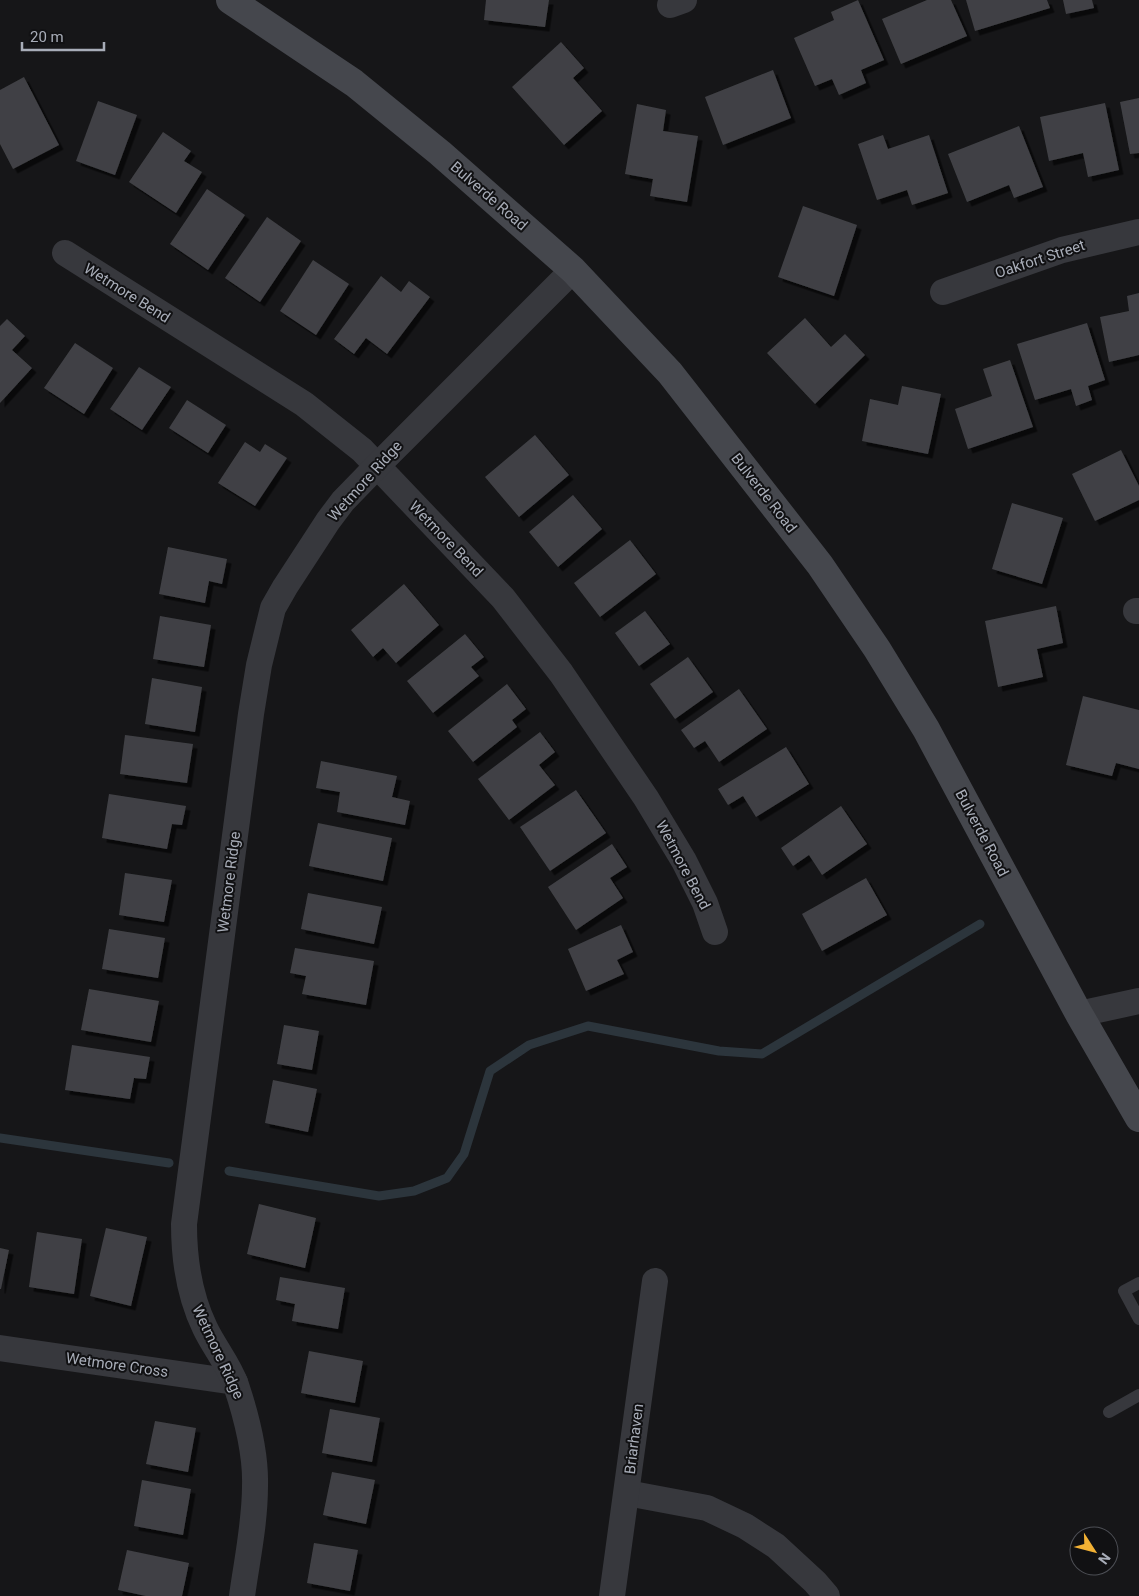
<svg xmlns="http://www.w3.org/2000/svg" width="1139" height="1596" viewBox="0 0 1139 1596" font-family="Roboto,sans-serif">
  <defs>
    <filter id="shadow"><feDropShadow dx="4.5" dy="4.5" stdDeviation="0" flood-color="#0009"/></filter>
  </defs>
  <rect width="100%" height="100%" fill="#161618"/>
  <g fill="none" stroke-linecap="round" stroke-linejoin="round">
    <g stroke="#2c353c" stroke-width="9">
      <path d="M0 1138 169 1163"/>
      <path d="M229 1171 379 1196 414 1191 447 1178 464 1154 490 1071 529 1045 588 1026 719 1051 762 1054 980 924"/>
    </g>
  </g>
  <g fill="#404145" filter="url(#shadow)">
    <path d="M486 0H549L545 27 484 20Z"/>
    <path d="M858 0 884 60 861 70 866 83 839 95 832 79 815 86 794 38 834 20 831 12Z"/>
    <path d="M927 0H951L967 36 901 64 882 19Z"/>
    <path d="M966 0H1047L1050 8 975 31Z"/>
    <path d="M1063 0H1092L1094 8 1066 14Z"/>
    <path d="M561 42 584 68 573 78 602 111 564 145 512 87Z"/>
    <path d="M773 70 791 118 723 145 705 97Z"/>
    <path d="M24 77 59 145 13 169 0 144V90Z"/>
    <path d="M1139 98V153L1130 154 1120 102Z"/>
    <path d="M98 101 137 115 115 175 76 161Z"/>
    <path d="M1105 103 1119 170 1088 177 1083 153 1049 161 1040 117Z"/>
    <path d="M637 104 666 110 663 131 698 136 687 202 650 196 653 179 625 174Z"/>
    <path d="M1019 126 1043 187 1014 198 1009 185 967 202 948 154Z"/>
    <path d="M163 132 191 151 184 161 202 172 176 213 129 182Z"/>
    <path d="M883 135 888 149 929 135 948 193 912 205 907 190 877 200 858 144Z"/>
    <path d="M207 189 245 215 208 270 170 244Z"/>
    <path d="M803 206 857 225 834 296 778 277Z"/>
    <path d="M267 217 301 241 260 302 225 278Z"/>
    <path d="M313 260 349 284 316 335 280 311Z"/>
    <path d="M381 276 401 292 409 281 430 297 387 354 366 338 354 354 334 339Z"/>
    <path d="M1139 293V355L1109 362 1100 317 1129 311 1127 296Z"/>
    <path d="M805 318 831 347 845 334 865 355 815 404 767 353Z"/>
    <path d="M7 319 25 336 12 350 32 368 0 403V326Z"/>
    <path d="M1087 323 1105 380 1088 386 1092 400 1076 406 1071 389 1035 400 1017 344Z"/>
    <path d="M75 343 113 368 84 414 44 388Z"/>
    <path d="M1010 360 1033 427 968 449 955 409 992 396 983 369Z"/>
    <path d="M139 367 171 387 142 430 110 409Z"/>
    <path d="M902 386 941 394 928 454 862 441 870 399 898 405Z"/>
    <path d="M187 400 226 425 208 453 169 428Z"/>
    <path d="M535 435 569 475 519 517 485 477Z"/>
    <path d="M245 442 260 452 265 444 287 458 255 506 218 483Z"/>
    <path d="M1121 450 1139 486V500L1095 521 1072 474Z"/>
    <path d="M573 495 602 529 558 567 529 532Z"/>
    <path d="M1012 503 1063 518 1042 584 992 569Z"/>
    <path d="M630 540 656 574 600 617 574 583Z"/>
    <path d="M168 547 227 559 222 584 209 581 205 603 159 594Z"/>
    <path d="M404 584 439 625 396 663 383 648 373 657 351 630Z"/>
    <path d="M1056 606 1063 643 1037 649 1043 677 998 687 985 621Z"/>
    <path d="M645 611 670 644 639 666 615 633Z"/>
    <path d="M160 616 211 625 204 667 153 659Z"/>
    <path d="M465 634 484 657 471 667 479 676 433 713 407 681Z"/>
    <path d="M688 657 713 692 675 719 650 684Z"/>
    <path d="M152 678 202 687 195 732 145 724Z"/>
    <path d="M507 684 526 709 512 720 517 727 473 762 448 731Z"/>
    <path d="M739 689 767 729 719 762 705 741 694 748 681 730Z"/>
    <path d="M1083 696 1139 710V769L1116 763 1112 776 1066 765Z"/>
    <path d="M540 732 555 752 539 765 555 785 509 820 478 779Z"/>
    <path d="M125 735 193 744 187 783 120 774Z"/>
    <path d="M786 747 809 784 756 817 743 796 728 805 718 789Z"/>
    <path d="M321 761 397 776 392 797 410 801 405 825 337 812 340 792 316 788Z"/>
    <path d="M576 790 606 833 550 871 520 827Z"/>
    <path d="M109 794 186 806 182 825 172 824 167 849 102 838Z"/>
    <path d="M841 806 867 844 822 875 809 855 793 866 781 848Z"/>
    <path d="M318 823 392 838 383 881 309 866Z"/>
    <path d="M612 844 627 867 610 878 623 898 576 930 548 887Z"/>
    <path d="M125 873 172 880 164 922 119 915Z"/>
    <path d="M866 878 887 915 822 951 802 914Z"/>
    <path d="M308 893 382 907 374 944 301 929Z"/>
    <path d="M621 925 633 952 617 960 624 974 586 991 568 949Z"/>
    <path d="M109 929 165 938 158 978 102 969Z"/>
    <path d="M295 948 374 961 366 1005 302 994 306 976 290 973Z"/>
    <path d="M89 989 159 1001 151 1042 81 1030Z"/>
    <path d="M284 1025 319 1031 312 1070 277 1064Z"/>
    <path d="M72 1045 150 1057 146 1079 134 1078 130 1099 65 1090Z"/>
    <path d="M273 1080 317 1089 308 1132 265 1123Z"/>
    <path d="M259 1204 316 1218 305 1268 247 1254Z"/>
    <path d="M106 1228 147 1237 131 1306 90 1296Z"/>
    <path d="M37 1232 82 1239 74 1294 29 1287Z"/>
    <path d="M0 1248 9 1250 1 1289H0Z"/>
    <path d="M280 1277 345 1288 338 1329 292 1321 295 1304 276 1300Z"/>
    <path d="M309 1351 363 1361 355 1403 301 1393Z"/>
    <path d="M330 1409 380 1418 372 1462 322 1453Z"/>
    <path d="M155 1421 196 1428 188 1472 146 1464Z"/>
    <path d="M332 1472 375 1480 366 1524 323 1515Z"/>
    <path d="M142 1480 191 1489 183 1535 134 1526Z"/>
    <path d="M314 1543 358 1550 350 1591 307 1583Z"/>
    <path d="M127 1550 189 1563 182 1596H146L118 1590Z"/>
  </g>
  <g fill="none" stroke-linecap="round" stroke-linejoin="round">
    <g stroke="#37383d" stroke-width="12">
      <path d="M1139 1283 1124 1291 1139 1319"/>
      <path d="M1109 1412 1139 1395"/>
    </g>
    <g stroke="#37383d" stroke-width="26">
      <path d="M670 5 684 0"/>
      <path d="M65 253 304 404 362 450 503 598 561 673 646 798 684 861 705 903 715 932"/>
      <path d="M943 292 1062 250 1139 232"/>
      <path d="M1136 611H1139"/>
      <path d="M1079 1014 1139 1001"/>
      <path d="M0 1348 235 1382"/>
      <path d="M627 1493 707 1508 745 1526 776 1546 815 1582 827 1596"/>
      <path d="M242 1596C247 1560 255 1523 255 1486 256 1454 246 1415 236 1385 229 1365 214 1347 205 1328 189 1295 184 1261 184 1224L251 714 259 665 273 608 285 587 328 521 343 501 377 466 573 270"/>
      <path d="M612 1596 655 1281"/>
    </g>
    <path stroke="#45474d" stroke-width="28" d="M230 0 354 83 440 153 573 270 670 373 820 565 877 649 926 729 1079 1014 1139 1118"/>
  </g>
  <g text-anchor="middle" stroke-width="4" stroke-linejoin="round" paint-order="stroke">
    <g font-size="15" fill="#a8adb8" stroke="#111113">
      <text transform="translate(489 196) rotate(41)" y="5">Bulverde Road</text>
      <text transform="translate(1040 259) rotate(-18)" y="5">Oakfort Street</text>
      <text transform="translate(127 293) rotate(32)" y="5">Wetmore Bend</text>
      <text transform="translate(365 481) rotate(-48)" y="5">Wetmore Ridge</text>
      <text transform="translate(764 493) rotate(52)" y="5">Bulverde Road</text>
      <text transform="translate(446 539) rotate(46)" y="5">Wetmore Bend</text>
      <text transform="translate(982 833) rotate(62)" y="5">Bulverde Road</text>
      <text transform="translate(683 865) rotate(62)" y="5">Wetmore Bend</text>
      <text transform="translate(229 882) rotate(-83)" y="5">Wetmore Ridge</text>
      <text transform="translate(218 1352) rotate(65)" y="5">Wetmore Ridge</text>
      <text transform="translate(117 1365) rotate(8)" y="5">Wetmore Cross</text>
      <text transform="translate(634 1439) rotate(-83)" y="5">Briarhaven</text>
    </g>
  </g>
  <g transform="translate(1094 1551) rotate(126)"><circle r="24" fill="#111113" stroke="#4d4f55"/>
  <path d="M0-4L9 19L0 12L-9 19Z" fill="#f2b134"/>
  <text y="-8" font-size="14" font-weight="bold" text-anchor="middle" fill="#a8adb8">N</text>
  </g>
  <path d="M22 42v8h82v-8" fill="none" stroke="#a8adb8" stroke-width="2.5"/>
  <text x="30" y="42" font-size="15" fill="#a8adb8" stroke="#111113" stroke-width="4" paint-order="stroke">20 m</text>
</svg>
